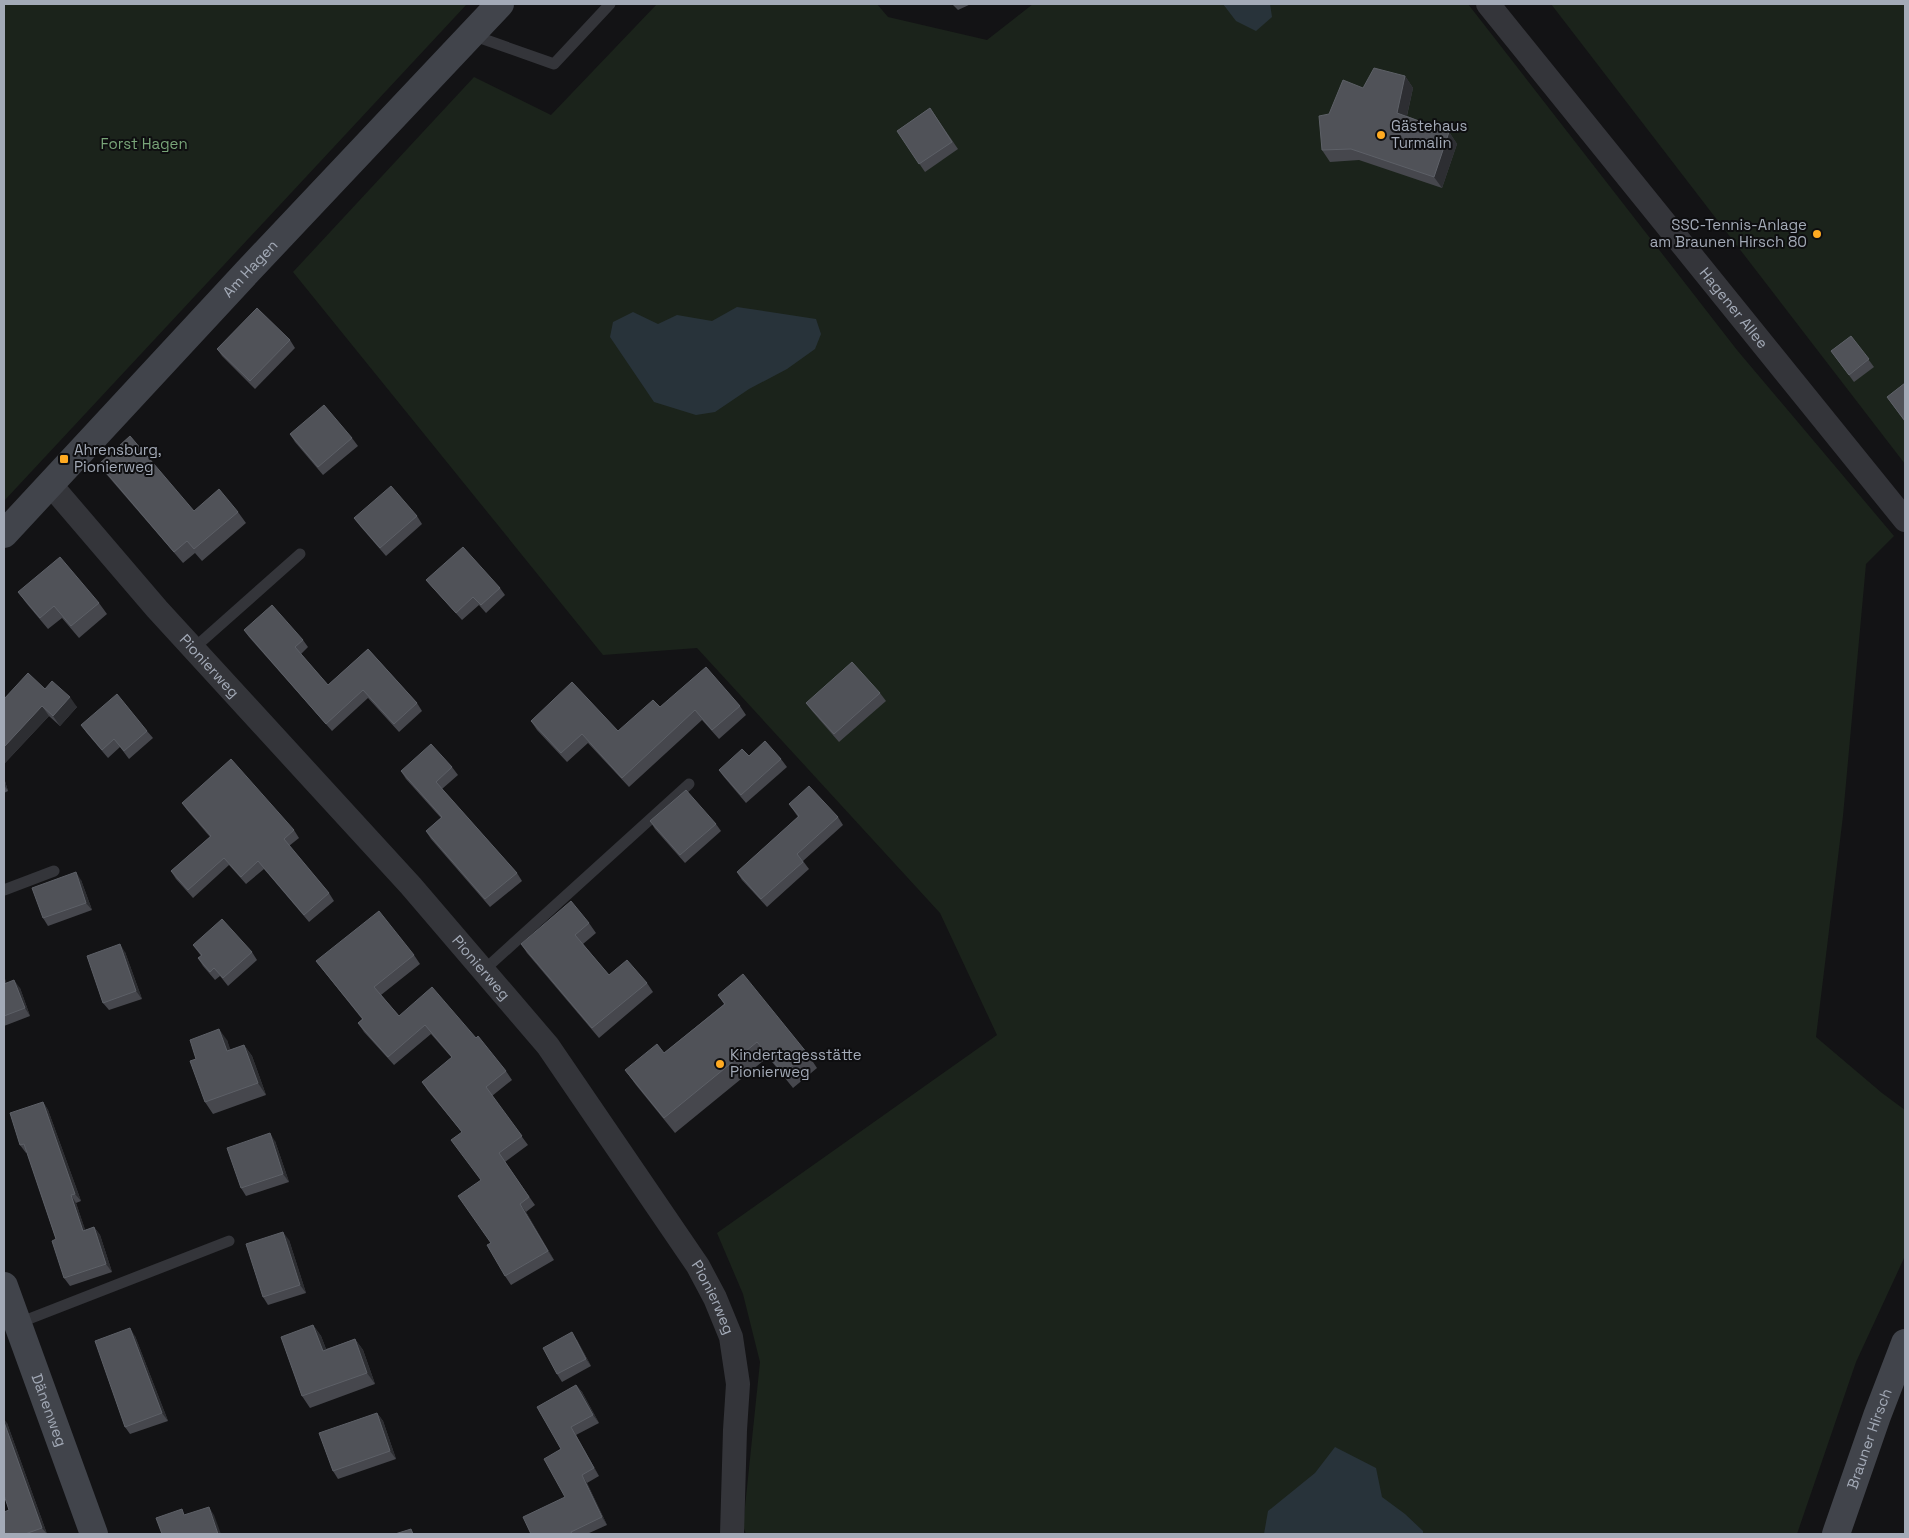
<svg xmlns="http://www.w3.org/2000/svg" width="1909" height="1538" viewBox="0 0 1909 1538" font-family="'Space Grotesk',sans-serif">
  <rect width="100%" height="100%" fill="#131315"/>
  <g fill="#1b231b">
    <path d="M4 4H467L4 501Z"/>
    <path d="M657 4H877L888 17 987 40 1033 4H1468L1737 350 1894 536 1866 564 1843 816 1816 1037 1882 1093 1905 1110V1256L1856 1362 1797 1534H746L743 1526 760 1362 743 1294 717 1233 997 1035 940 913 697 648 603 655 293 272 474 77 551 115Z"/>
    <path d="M1551 4H1905V464Z"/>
  </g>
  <g fill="#28333a">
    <path d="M1223 4H1270L1272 17 1256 31 1236 21Z"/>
    <path d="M737 307 816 319 821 334 815 349 787 369 749 389 715 412 696 415 654 402 610 337 613 322 633 312 658 324 677 315 712 321Z"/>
    <path d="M1335 1447 1376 1468 1382 1497 1405 1514 1423 1531V1534H1264L1268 1511 1315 1473Z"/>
  </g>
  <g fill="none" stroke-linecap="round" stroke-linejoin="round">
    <g stroke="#34353a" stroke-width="11">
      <path d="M472 35 554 64 610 4"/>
      <path d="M193 649 300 554"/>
      <path d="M4 890 54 871"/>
      <path d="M484 970 689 784"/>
      <path d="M16 1324 229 1241"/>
    </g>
    <g stroke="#34353a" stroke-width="24">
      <path id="s1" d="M1488 4 1905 520"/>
      <path id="s2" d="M50 484 157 609 411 886 548 1046 698 1266 715 1298 731 1337 738 1384 735 1430 732 1534"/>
    </g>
    <g stroke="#41444b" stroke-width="28">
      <path id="s3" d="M4 534 247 272 500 4"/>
      <path id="s4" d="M4 1286 94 1534"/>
      <path id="s5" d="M1836 1534 1877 1416 1905 1343"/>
    </g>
  </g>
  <g fill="#46474d">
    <path d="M952 4H971L958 10Z"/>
    <path d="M1405 76 1413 88 1407 116 1449 132 1457 144 1442 188 1359 160 1330 162 1322 150 1329 114 1363 88Z"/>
    <path d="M930 108 958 149 925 172 897 131Z"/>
    <path d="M1851 336 1874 367 1854 382 1831 351Z"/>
    <path d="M290 340 295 348 255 389 222 356 217 349Z"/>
    <path d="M1905 383V422L1887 397Z"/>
    <path d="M290 434 352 438 358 446 323 475 295 442Z"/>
    <path d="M99 464 194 511 238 512 246 523 202 561 195 553 183 563 107 475Z"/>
    <path d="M417 516 422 524 386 556 360 526 354 518Z"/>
    <path d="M426 580 500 588 505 595 486 613 479 605 462 620 432 587Z"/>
    <path d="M18 592 99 603 107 614 79 638 62 618 48 629 27 604Z"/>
    <path d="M244 630 303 640 308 647 301 654 328 685 368 649 417 703 422 711 399 732 368 698 332 731 249 637Z"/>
    <path d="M45 689 77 707 60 726 49 716 4 764V699Z"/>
    <path d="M880 693 886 701 839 742 812 711 806 703Z"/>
    <path d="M740 706 746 715 719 739 702 720 629 787 588 743 567 762 537 730 531 721 618 731 660 707Z"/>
    <path d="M81 725 147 731 153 738 129 759 120 747 108 758 86 732Z"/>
    <path d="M749 756 781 759 787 767 746 803 724 777 719 770Z"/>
    <path d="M452 767 458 775 442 789 517 873 522 881 490 907 431 839 426 831 441 818 406 779 401 771Z"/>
    <path d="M4 778 8 791 4 793Z"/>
    <path d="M182 803 294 830 299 838 289 846 329 893 334 901 309 922 264 869 246 884 229 865 193 898 176 879 171 871 210 837 187 810Z"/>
    <path d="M789 804 838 817 843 825 803 861 809 869 767 907 742 880 737 872 798 817Z"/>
    <path d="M650 821 716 824 721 831 685 863 655 829Z"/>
    <path d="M81 880 92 910 48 926 43 918Z"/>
    <path d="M589 923 596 933 583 944 609 975 647 983 653 992 599 1038 527 953 521 944Z"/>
    <path d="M193 945 252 952 257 960 228 986 220 976 215 980 203 966 198 958 201 956Z"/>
    <path d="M125 952 142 999 109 1010 103 1003Z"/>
    <path d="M414 955 420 964 381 995 399 1016 476 1038 506 1071 512 1080 492 1096 528 1145 505 1162 535 1205 526 1212 554 1260 511 1285 505 1276 491 1243 481 1180 462 1132 428 1091 422 1082 452 1058 431 1034 394 1065 364 1032 358 1023 362 1019 323 970 316 961Z"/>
    <path d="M4 976 6 983 20 988 30 1016 4 1026Z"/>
    <path d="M718 995 807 1053 817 1068 793 1088 768 1057 675 1133 636 1085 625 1070 664 1053 724 1004Z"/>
    <path d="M227 1040 230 1050 244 1045 252 1056 266 1095 213 1114 205 1102 196 1059Z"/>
    <path d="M43 1102 48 1110 81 1201 76 1203 85 1230 94 1227 100 1235 112 1272 70 1286 64 1278 56 1239 27 1152 26 1153 20 1145Z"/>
    <path d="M275 1141 289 1182 246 1196 241 1188Z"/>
    <path d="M289 1240 306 1293 268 1305 263 1297Z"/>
    <path d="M313 1325 321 1336 326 1349 355 1339 363 1350 375 1384 310 1408 302 1396Z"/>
    <path d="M135 1336 168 1421 130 1434 125 1427Z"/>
    <path d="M577 1340 591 1366 562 1382 557 1374Z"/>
    <path d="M576 1385 582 1392 599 1423 576 1435 599 1476 587 1483 607 1525 587 1534H531L565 1497 561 1449Z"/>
    <path d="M377 1413 383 1421 396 1459 338 1479 333 1471Z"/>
    <path d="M7 1423 47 1534H4L9 1510Z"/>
  </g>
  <g fill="#2d2e32">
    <path d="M1405 76 1413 88 1405 124 1397 113Z"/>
    <path d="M1449 132 1457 144 1442 188 1434 177Z"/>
    <path d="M70 697 77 707 60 726 53 716Z"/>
    <path d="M42 706 49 716 4 764V747Z"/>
    <path d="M4 778 8 791 4 785Z"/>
    <path d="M76 872 81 880 92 910 86 903Z"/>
    <path d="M120 944 125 952 142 999 136 991Z"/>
    <path d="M4 976 10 992 4 983Z"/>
    <path d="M14 980 20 988 30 1016 25 1008Z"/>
    <path d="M219 1029 227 1040 235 1062 227 1051Z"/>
    <path d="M244 1045 252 1056 266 1095 258 1083Z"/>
    <path d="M43 1102 48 1110 81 1201 75 1194Z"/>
    <path d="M270 1133 275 1141 289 1182 283 1174Z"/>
    <path d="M71 1195 76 1203 88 1238 83 1231Z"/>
    <path d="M520 1204 526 1212 554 1260 548 1251Z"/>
    <path d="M94 1227 100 1235 112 1272 106 1264Z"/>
    <path d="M283 1232 289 1240 306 1293 300 1285Z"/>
    <path d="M313 1325 321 1336 331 1362 323 1351Z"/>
    <path d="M130 1328 135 1336 168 1421 162 1413Z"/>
    <path d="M572 1332 577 1340 591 1366 586 1359Z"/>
    <path d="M355 1339 363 1350 375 1384 367 1373Z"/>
    <path d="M576 1385 582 1392 599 1423 593 1415Z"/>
    <path d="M377 1413 383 1421 396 1459 390 1451Z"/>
    <path d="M4 1419 7 1423 47 1534 42 1528 4 1422Z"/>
    <path d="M571 1427 576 1435 599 1476 594 1468Z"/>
    <path d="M582 1475 587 1483 607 1525 602 1517Z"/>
    <path d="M209 1507 214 1515 221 1534H218Z"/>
  </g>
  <g fill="#505258" stroke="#5d6067">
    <path d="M1374 68 1405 76 1397 113 1449 132 1434 177 1351 149 1322 150 1319 116 1329 114 1343 80 1363 88Z"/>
    <path d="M930 108 952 142 919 164 897 131Z"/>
    <path d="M257 308 290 340 250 381 217 349Z"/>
    <path d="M1851 336 1869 359 1849 375 1831 351Z"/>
    <path d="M1905 383V421L1887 397Z"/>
    <path d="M324 405 352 438 318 467 290 434Z"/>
    <path d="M130 436 194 511 219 489 238 512 194 549 187 541 174 552 99 464Z"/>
    <path d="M391 486 417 516 380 548 354 518Z"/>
    <path d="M463 547 500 588 481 605 473 597 456 613 426 580Z"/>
    <path d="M60 557 99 603 71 626 54 606 40 618 18 592Z"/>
    <path d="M272 605 303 640 295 647 328 685 368 649 417 703 394 724 363 690 326 724 244 630Z"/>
    <path d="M852 662 880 693 834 734 806 703Z"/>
    <path d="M706 667 740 706 712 730 695 710 622 778 582 734 561 753 531 721 572 682 618 731 653 700 660 707Z"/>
    <path d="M28 673 45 689 52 681 70 697 53 716 42 706 4 747V699Z"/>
    <path d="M117 694 147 731 124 751 114 739 102 750 81 725Z"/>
    <path d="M765 741 781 759 741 795 719 770 742 749 749 756Z"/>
    <path d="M431 744 452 767 436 782 517 873 485 899 426 831 442 817 401 771Z"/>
    <path d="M231 759 294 830 284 839 329 893 304 915 258 861 241 877 224 858 188 890 171 871 211 836 182 803Z"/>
    <path d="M809 786 838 817 797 854 803 862 761 899 737 872 799 816 789 804Z"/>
    <path d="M686 790 716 824 680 855 650 821Z"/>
    <path d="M76 872 86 903 43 918 32 888Z"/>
    <path d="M571 901 589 923 575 935 609 975 627 960 647 983 592 1028 521 944Z"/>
    <path d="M379 911 414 955 374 987 399 1016 432 987 476 1038 478 1036 506 1071 486 1087 522 1136 499 1153 529 1197 520 1204 548 1251 505 1276 487 1245 491 1243 458 1196 481 1180 451 1140 462 1132 422 1082 452 1057 425 1025 388 1057 358 1023 363 1019 316 961Z"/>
    <path d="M222 919 252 952 223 978 214 968 210 972 198 958 202 955 193 945Z"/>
    <path d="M120 944 136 991 103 1003 87 956Z"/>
    <path d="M743 974 807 1053 783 1073 757 1042 664 1118 625 1070 657 1044 664 1053 725 1004 718 995Z"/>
    <path d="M14 980 25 1008 4 1016V983V984Z"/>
    <path d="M219 1029 227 1051 244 1045 258 1083 205 1102 190 1061 196 1059 190 1040Z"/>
    <path d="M43 1102 75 1194 71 1195 83 1231 94 1227 106 1264 64 1278 52 1241 56 1239 24 1144 20 1145 10 1113Z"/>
    <path d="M270 1133 283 1174 241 1188 227 1148Z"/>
    <path d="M283 1232 300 1285 263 1297 246 1244Z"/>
    <path d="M313 1325 323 1351 355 1339 367 1373 302 1396 281 1337Z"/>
    <path d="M130 1328 162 1413 125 1427 95 1341Z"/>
    <path d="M572 1332 586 1359 557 1374 543 1348Z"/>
    <path d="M576 1385 593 1415 571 1427 594 1468 582 1475 602 1517 571 1532 572 1534H531L523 1517 565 1497 544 1459 561 1449 537 1407Z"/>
    <path d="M377 1413 390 1451 333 1471 319 1433Z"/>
    <path d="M4 1422 42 1528 25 1534H4V1512L9 1510 4 1495Z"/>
    <path d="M209 1507 218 1534H162L156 1518 182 1509 184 1515Z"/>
    <path d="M411 1529 413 1534H395Z"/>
  </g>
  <g fill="#ffaa21" stroke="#0e0e10" stroke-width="2">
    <circle cx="1381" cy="135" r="5"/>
    <circle cx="1817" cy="234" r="5"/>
    <rect x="59" y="454" width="10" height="10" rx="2.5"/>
    <circle cx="720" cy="1064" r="5"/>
  </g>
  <g text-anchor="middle" stroke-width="4" stroke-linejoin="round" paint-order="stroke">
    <g font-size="15" fill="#a3aab7" stroke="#0e0e10" text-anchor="start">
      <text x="1391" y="131">Gästehaus<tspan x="1391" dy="17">Turmalin</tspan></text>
      <text x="1807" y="230" text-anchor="end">SSC-Tennis-Anlage<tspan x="1807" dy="17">am Braunen Hirsch 80</tspan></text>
      <text x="74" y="455">Ahrensburg,<tspan x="74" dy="17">Pionierweg</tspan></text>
      <text x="730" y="1060">Kindertagesstätte<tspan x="730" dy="17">Pionierweg</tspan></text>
    </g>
    <g font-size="15" fill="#78a478" stroke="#0e0e10">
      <text x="144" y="149">Forst Hagen</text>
    </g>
    <g font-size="15" fill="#a3aab7" stroke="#0e0e10">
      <text dy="5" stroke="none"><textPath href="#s3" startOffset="362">Am Hagen</textPath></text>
      <text dy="5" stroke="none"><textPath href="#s1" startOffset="391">Hagener Allee</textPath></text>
      <text dy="5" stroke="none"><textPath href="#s2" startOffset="242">Pionierweg</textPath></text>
      <text dy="5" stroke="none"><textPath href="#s2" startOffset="648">Pionierweg</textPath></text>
      <text dy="5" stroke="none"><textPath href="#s2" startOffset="1052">Pionierweg</textPath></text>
      <text dy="5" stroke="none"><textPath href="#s4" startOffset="132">Dänenweg</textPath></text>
      <text dy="5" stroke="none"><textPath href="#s5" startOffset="101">Brauner Hirsch</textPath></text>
    </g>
  </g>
  <rect width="1909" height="1538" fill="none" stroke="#a3aab7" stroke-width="10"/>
</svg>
